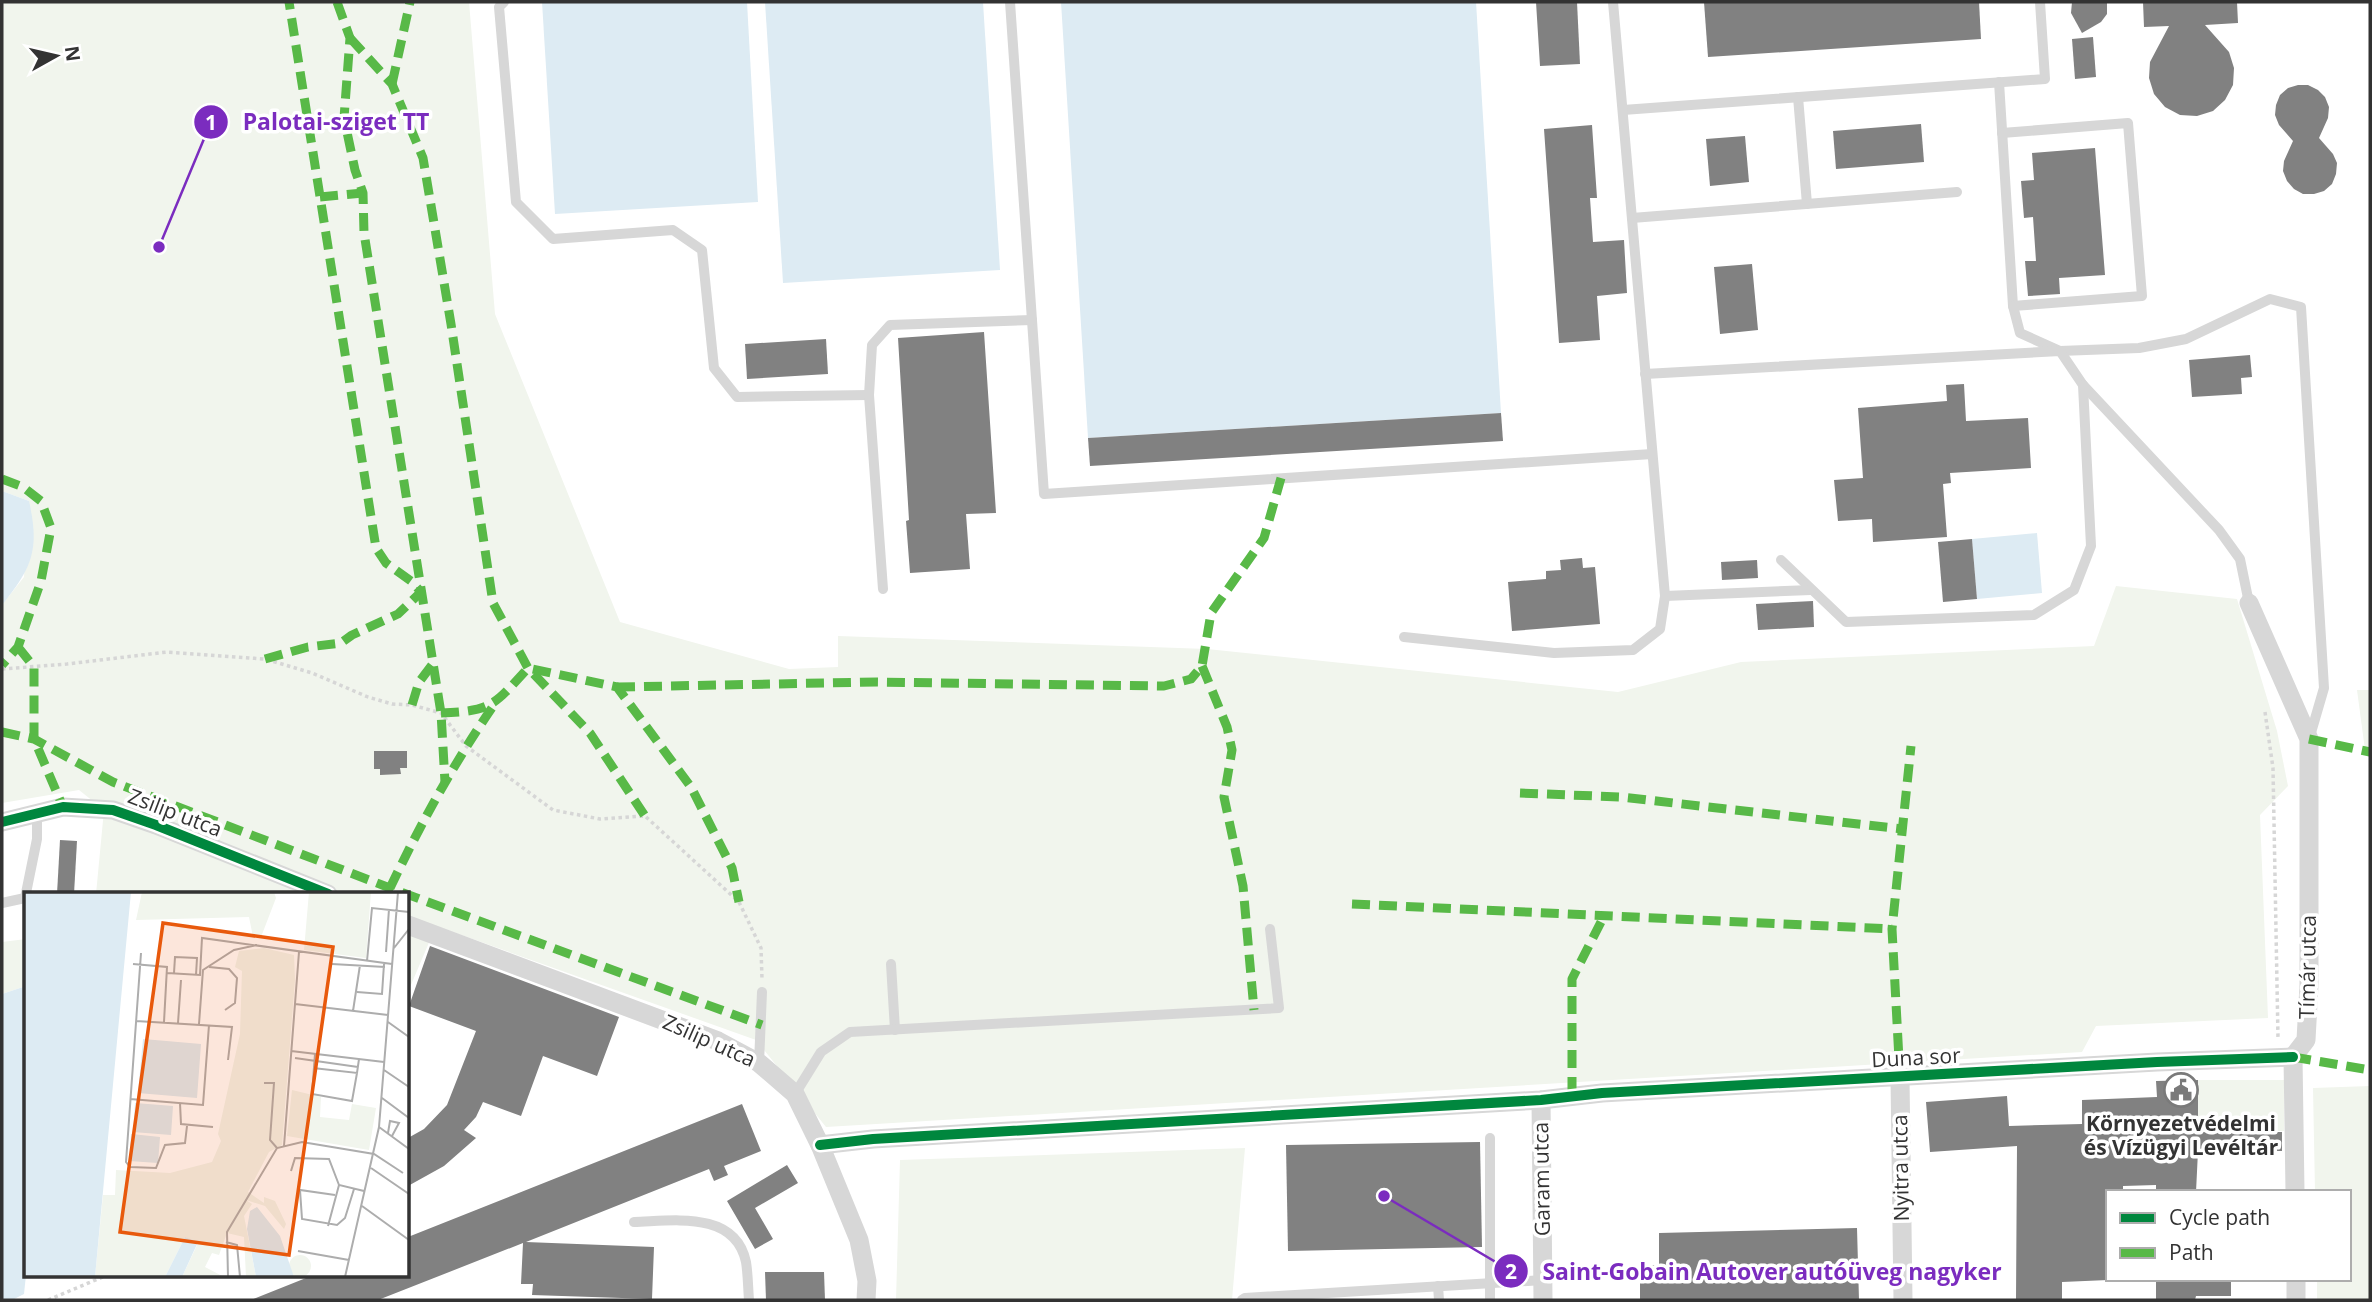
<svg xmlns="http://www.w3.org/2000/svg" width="2372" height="1302" viewBox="0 0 2372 1302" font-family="'Open Sans',sans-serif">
  <rect width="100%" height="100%" fill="#fff"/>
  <g fill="#f1f5ed">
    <path d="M2 2H469L495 314 620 622 789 669 838 667V636L1207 649 1618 692 1741 662 2094 646 2116 586 2237 599 2277 731 2288 786 2260 815 2268 1018 2096 1026 2082 1052 826 1127 756 1040 436 926 408 992V894H96L104 810 79 790 2 803V605L24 577 29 501 2 491Z"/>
    <path d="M2357 690H2370V752L2365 750Z"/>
    <path d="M26 939V986L2 994V942Z"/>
    <path d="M2198 1080H2284V1131L2198 1132Z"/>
    <path d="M2370 1086V1300H2317V1279H2349V1192H2315L2313 1088Z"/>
    <path d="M1245 1148 1232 1300H896L900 1160Z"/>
  </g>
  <g fill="#ddebf3">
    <path d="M542 2H747L758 202 555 214Z"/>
    <path d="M765 2H983L1000 270 783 283Z"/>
    <path d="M1061 2H1476L1501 413 1088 438Z"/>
    <path d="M2 491 29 501C40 550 32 567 2 605Z"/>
    <path d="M2037 533 2042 593 1977 599 1972 539Z"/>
    <path d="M26 986V1275L24 1294 12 1300H2V994Z"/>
  </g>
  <g fill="#818181">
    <path d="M1536 2H1577L1580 64 1540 66Z"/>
    <path d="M1704 2H1979L1981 39 1708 57Z"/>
    <path d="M2072 2H2107V14L2101 22 2082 33 2071 13Z"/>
    <path d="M2143 2H2237L2238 23 2205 25 2229 52 2234 68 2233 85 2225 100 2213 111 2197 116 2180 115 2165 107 2154 94 2149 78 2150 62 2169 26 2144 27Z"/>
    <path d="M2093 37 2096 77 2075 79 2072 39Z"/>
    <path d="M2298 85H2308L2318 90 2325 97 2329 107 2328 118 2319 138 2333 154 2337 163 2336 174 2332 184 2324 191 2314 194H2303L2294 189 2287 181 2283 171 2284 161 2293 141 2279 125 2275 115 2276 105 2280 95 2288 88Z"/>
    <path d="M1921 124 1924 162 1836 169 1833 131Z"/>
    <path d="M1592 125 1597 198H1590L1593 242 1624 240 1627 293 1597 296 1600 340 1559 343 1544 129Z"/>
    <path d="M1745 136 1749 182 1710 186 1706 139Z"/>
    <path d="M2095 148 2105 275 2059 278 2060 294 2028 296 2025 261H2036L2033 217 2024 218 2021 181 2034 180 2032 153Z"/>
    <path d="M1752 264 1758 330 1720 334 1714 267Z"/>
    <path d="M984 332 996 513 966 514 970 569 910 573 906 521 909 520 898 338Z"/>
    <path d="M826 339 828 374 747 379 745 344Z"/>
    <path d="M2250 355 2252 377 2241 378 2242 394 2192 397 2189 360Z"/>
    <path d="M1964 384 1966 421 2028 418 2031 468 1950 473 1951 483 1943 484 1947 537 1873 542 1872 519 1838 521 1834 480 1863 478 1858 408 1947 401 1946 385Z"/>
    <path d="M1501 413 1503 441 1090 466 1088 438Z"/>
    <path d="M1972 539 1977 599 1943 602 1938 542Z"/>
    <path d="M1582 558 1583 568 1595 567 1600 624 1512 631 1508 582 1546 579V571L1561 570 1560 560Z"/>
    <path d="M1757 560 1758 578 1722 580 1721 562Z"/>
    <path d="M1813 601 1814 627 1758 630 1756 604Z"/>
    <path d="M374 751H407V768H400L401 774 380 775V769H374Z"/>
    <path d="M60 840 77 841 74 894H57Z"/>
    <path d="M430 946 619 1017 597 1076 543 1056 521 1116 483 1102 476 1117 464 1130 476 1138 444 1166 408 1186V1138L424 1129 447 1105 476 1031 409 1006Z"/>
    <path d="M2198 1080V1132H2282V1151H2198L2196 1192H2156V1185L2123 1186V1192H2108V1199L2106 1200 2108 1280 2062 1282V1300H2016L2017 1146 1930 1152 1926 1102 2007 1096 2009 1126 2082 1124V1100L2157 1097 2156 1081Z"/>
    <path d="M742 1104 761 1151 724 1166 728 1175 714 1181 709 1169 526 1242 654 1247 652 1299 532 1295 533 1284H521L523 1243 378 1300H251L311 1276H408V1237Z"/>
    <path d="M1480 1142 1482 1247 1288 1251 1286 1145Z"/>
    <path d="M787 1165 798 1183 755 1208 773 1239 755 1249 727 1201Z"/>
    <path d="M1857 1228 1859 1300H1640V1266L1659 1265V1233Z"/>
    <path d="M765 1272H824L825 1300H766Z"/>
    <path d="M2156 1279H2231V1296H2196L2195 1300H2156Z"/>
  </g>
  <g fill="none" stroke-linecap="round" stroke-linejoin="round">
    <g stroke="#d6d6d6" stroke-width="3.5" stroke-dasharray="3.5 3.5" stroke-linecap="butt">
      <path d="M2 669 67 664 167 652 265 659 312 673 368 697 392 704 412 705 441 713 466 746 553 810 600 819 645 816 739 902 761 948 762 979"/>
      <path d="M2265 712 2273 768 2278 1038"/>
      <path d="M48 1300 105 1276"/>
    </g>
    <g stroke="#d7d7d7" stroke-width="10">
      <path d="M504 2 499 7 516 202 553 239 673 230 702 250 714 368 737 397 869 395"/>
      <path d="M1010 2 1044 494 1652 454"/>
      <path d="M1999 82 2013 306 2020 333 2060 351 2139 348 2186 339 2270 299 2301 307 2324 688 2310 736"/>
      <path d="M1798 97 1807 204"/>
      <path d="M1623 110 2045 79 2040 2"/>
      <path d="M2002 133 2128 123 2142 296 2013 306"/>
      <path d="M1632 218 1957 192"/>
      <path d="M1645 374 2060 351 2083 385 2219 530 2240 559 2249 603"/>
      <path d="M1781 560 1846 622 2034 615 2074 590 2091 546 2083 385"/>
      <path d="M883 589 869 395 872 345 890 325 1032 320"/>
      <path d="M1665 596 1811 590"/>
      <path d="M1404 637 1554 653 1633 650 1660 629 1665 596 1613 2"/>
      <path d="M2 903 25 898 37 839V813"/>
      <path d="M891 964 895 1030"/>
      <path d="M759 1063 762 992"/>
      <path d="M795 1094 821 1052 850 1032 1279 1008 1270 929"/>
      <path d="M1490 1138V1300"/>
      <path d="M634 1222C673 1221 735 1210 746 1262 748 1274 748 1288 749 1300"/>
      <path d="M1438 1286 1439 1300"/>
      <path d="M1242 1300 1245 1298 1543 1280"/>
    </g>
    <g stroke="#d7d7d7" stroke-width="19">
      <path d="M2249 603 2309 739V985L2306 1040 2293 1057 2295 1192"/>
      <path d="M2 822 63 807 113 810 156 825 328 894"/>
      <path d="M408 925 718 1041 759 1063 795 1094 820 1145 859 1240 867 1281 866 1300"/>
      <path d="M1900 1078 1903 1300"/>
      <path d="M1541 1100 1543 1300"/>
      <path d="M820 1145 873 1139 1541 1100 1602 1093 2157 1062 2293 1057"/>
      <path d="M2296 1279V1300"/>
    </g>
    <g stroke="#58b947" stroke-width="9" stroke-dasharray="18 9" stroke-linecap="butt">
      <path d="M337 2 350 38 344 118 355 170 363 193 364 233 441 713 445 782"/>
      <path d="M350 38 392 84 423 158 451 324 493 603 528 668 590 733 645 816"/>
      <path d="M392 84 410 2"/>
      <path d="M320 197 363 193"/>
      <path d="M2 479 23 487 41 501 51 528 41 581 18 647 2 665"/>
      <path d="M18 647 34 667V739L63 807"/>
      <path d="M265 659 308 647 341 643 352 635 398 614 421 592 411 581 386 563 376 548 289 2"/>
      <path d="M1202 666 1227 727 1232 750 1224 797 1243 886 1254 1010"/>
      <path d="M617 687 877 682 1164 686 1191 679 1202 666 1211 613 1264 538 1281 478"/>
      <path d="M412 705 419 682 432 665"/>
      <path d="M441 713C493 711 494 705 528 668L617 687 691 787 732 868 739 902"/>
      <path d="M2 732 34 739 113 782 390 888 762 1025"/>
      <path d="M2309 739 2370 752"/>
      <path d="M1520 793 1621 797 1902 829"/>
      <path d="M390 888C421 823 455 761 496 702"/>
      <path d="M1352 904 1892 929"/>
      <path d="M2293 1057 2370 1070"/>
      <path d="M1900 1078 1892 929 1911 746"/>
      <path d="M1572 1095V979L1604 916"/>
    </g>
    <g stroke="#fff" stroke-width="15">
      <g id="cycleway">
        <path d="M2 822 63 807 113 810 156 825 328 894"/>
        <path d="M820 1145 873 1139 1541 1100 1602 1093 2157 1062 2293 1057"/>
      </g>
    </g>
    <use href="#cycleway" stroke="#00873e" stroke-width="10"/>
  </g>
  <defs>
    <g id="civic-ring" transform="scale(1.75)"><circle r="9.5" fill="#fff" stroke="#7a7a7a" stroke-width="1.5"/><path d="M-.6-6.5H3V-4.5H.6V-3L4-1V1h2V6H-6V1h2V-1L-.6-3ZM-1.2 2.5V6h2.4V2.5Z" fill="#7a7a7a"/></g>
  </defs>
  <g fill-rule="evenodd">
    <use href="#civic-ring" x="2181" y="1090"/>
  </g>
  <g text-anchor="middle" stroke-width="7" stroke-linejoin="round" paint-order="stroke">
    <g font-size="21" fill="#333" stroke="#fff">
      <text transform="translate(175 813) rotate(21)" y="7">Zsilip utca</text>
      <text transform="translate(2308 967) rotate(-89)" y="7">Tímár utca</text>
      <text transform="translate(709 1041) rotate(24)" y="7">Zsilip utca</text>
      <text transform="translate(1916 1058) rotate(-3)" y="7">Duna sor</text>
      <text transform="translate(1901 1168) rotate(-91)" y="7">Nyitra utca</text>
      <text transform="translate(1542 1179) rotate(-91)" y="7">Garam utca</text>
    </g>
    <g font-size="21" font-weight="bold" fill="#333" stroke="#fff">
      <text x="2181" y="1131">Környezetvédelmi<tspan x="2181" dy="24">és Vízügyi Levéltár</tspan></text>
    </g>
  </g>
  <g transform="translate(24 892)">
    <rect width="385" height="385" fill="#fff"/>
    <path d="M118 0H250L252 6 237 45H229L225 25 112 28ZM285 0H347L342 66 280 58ZM240 56 270 63 271 88 258 253 245 260 224 300 240 311V305L251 309 262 332 260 337 241 314 222 308 228 312 220 324 232 385H222L220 345 203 341 195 363 188 361 181 375 200 385H158L174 351 161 345 141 385H71L79 303H91L92 278 146 281 188 270 197 249 194 242 216 142 218 79 211 75 215 59ZM268 198 297 205 296 225 325 228 328 212 352 216 345 258 263 244ZM265 374a11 11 0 1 1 22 0a11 11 0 1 1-22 0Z" fill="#f1f5ed"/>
    <path d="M0 0H107L71 385H0ZM119 147 177 152 173 206 114 201ZM111 211 149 214 147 243 109 240ZM107 242 136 245 134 271 105 269ZM233 315 256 344 270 385H232L223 337 226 319ZM161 345 174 350 158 385H141Z" fill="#ddebf3"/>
    <path fill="none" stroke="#adadad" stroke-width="2" d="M370 56 385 37M362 60 365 17M117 61 102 270 106 275 132 276 141 253 161 251 163 234M343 69 348 16 385 20M109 72 143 75 140 130M308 72 361 75M185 75 205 77 213 86 211 111 201 118M143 81 176 83 178 46 368 72M150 81 151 65 173 66 172 83M333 100 358 102 360 72M271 112 364 123M329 119 336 73M112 129 208 135 204 168M364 130 385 145M154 131 157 88M175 132 179 78 210 58 233 53M267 159 360 170M291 162 288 202 328 209 333 181M271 166 334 175M289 176 333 181 335 167M360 178 385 195M240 191H250L246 248 253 256M358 206 385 226M106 207 179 213 185 133M156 211 157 232 189 235M355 235 385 257M364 241 366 229 375 231 368 244M260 254 275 60M347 276 385 302M267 279 271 266 305 267 315 293 340 299M311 303 276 298 278 327 313 333 321 326 330 297M338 314 385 348M304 334 315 293M202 350 213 353 216 385M274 359 325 368M204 385 203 340 253 256 278 250 350 262 379 281M321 385 355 235 374 0"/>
    <path fill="#e8590c" fill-opacity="0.15" stroke="#e8590c" stroke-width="3.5" d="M139 31 309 55 265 363 96 340Z"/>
    <rect width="385" height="385" fill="none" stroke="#333" stroke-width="3.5"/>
  </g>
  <path fill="none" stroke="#7b2cbf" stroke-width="2.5" d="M159 247L211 122M1384 1196L1511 1271"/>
  <g fill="#7b2cbf" stroke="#fff" stroke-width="2.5">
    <circle cx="159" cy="247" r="7"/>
    <circle cx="1384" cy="1196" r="7"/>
    <circle cx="211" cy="122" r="18"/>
    <circle cx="1511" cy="1271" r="18"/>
  </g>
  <g font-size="21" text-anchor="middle" font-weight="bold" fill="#fff">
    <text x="211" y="130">1</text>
    <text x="1511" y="1279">2</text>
  </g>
  <g font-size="23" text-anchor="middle" font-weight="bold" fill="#7b2cbf" stroke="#fff" stroke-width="7" stroke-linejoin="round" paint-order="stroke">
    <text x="336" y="130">Palotai-sziget TT</text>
    <text x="1772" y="1280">Saint-Gobain Autover autóüveg nagyker</text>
  </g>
  <rect width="2372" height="1302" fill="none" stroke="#333333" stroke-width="7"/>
  <rect x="2106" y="1190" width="245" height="91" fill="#ffffff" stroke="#adadad" stroke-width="2"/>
  <rect x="2120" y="1213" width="35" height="10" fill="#00873e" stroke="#adadad" stroke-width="2"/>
  <text x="2169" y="1225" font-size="21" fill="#333333">Cycle path</text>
  <rect x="2120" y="1248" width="35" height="10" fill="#58b947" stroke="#adadad" stroke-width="2"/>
  <text x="2169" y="1260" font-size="21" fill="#333333">Path</text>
  <g transform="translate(56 56) rotate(82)" stroke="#ffffff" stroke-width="5" paint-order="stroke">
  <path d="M0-5L12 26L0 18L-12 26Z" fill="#333333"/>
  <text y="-10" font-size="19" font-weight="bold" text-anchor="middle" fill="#333333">N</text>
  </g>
</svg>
